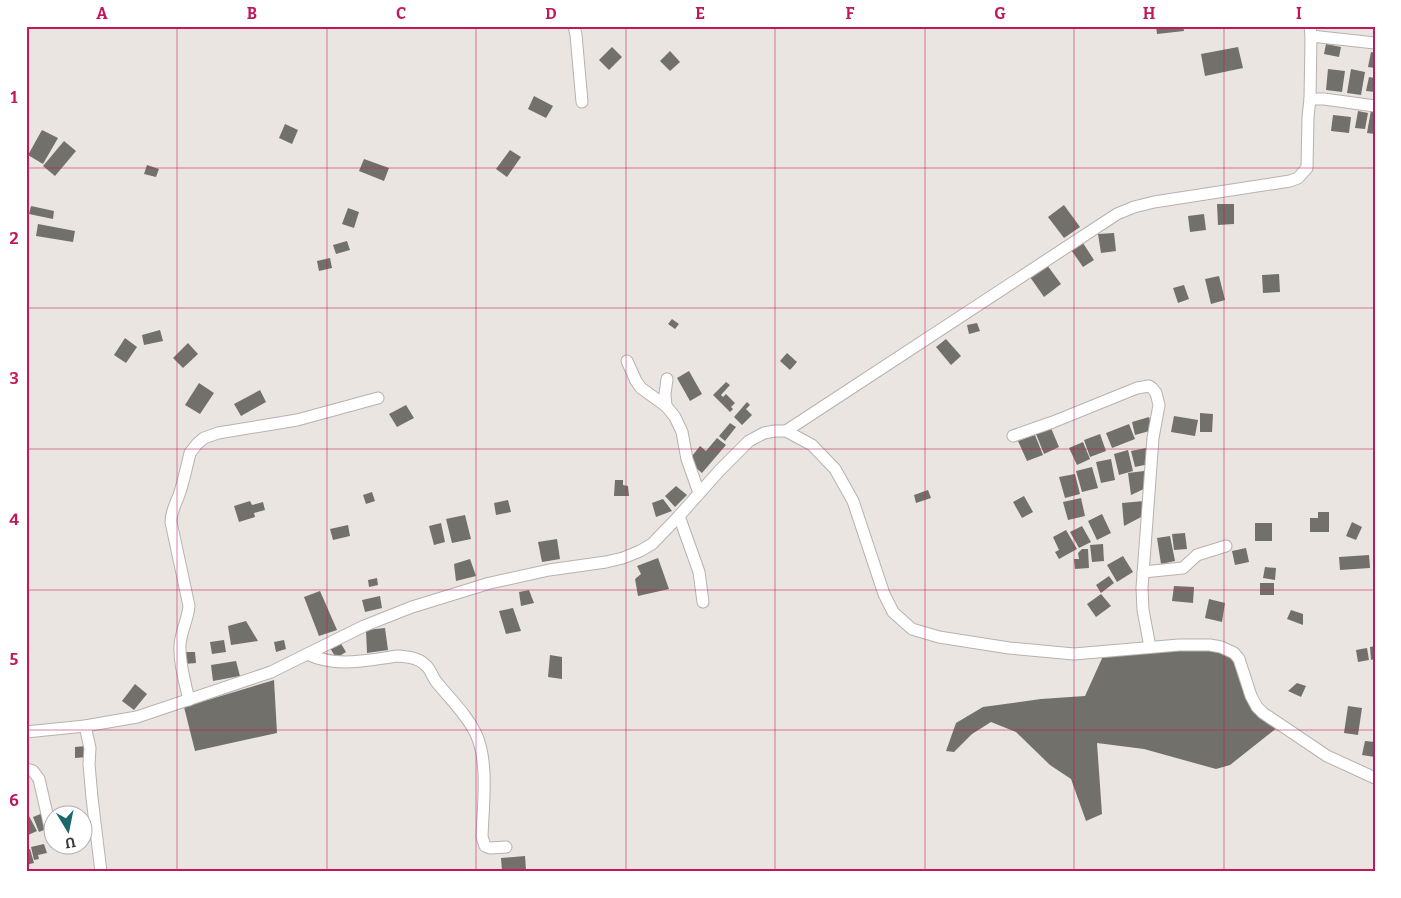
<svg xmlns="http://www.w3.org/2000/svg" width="1401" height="898" viewBox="0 0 1401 898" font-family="Bitter,serif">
  <rect width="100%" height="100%" fill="#eae5e1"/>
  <g fill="#72706b">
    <path d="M1156 26H1183L1184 31 1157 34Z"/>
    <path d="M1326 44 1341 47 1339 57 1324 54Z"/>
    <path d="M612 47 622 57 609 70 599 60Z"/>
    <path d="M1238 47 1243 68 1205 76 1201 54Z"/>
    <path d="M670 51 680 62 670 71 660 61Z"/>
    <path d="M1371 52 1375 53V68L1368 67Z"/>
    <path d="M1328 69 1345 71 1342 92 1326 90Z"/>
    <path d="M1351 69 1365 72 1361 95 1347 93Z"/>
    <path d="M1369 77 1375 78V92L1366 91Z"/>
    <path d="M534 96 553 106 546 118 528 109Z"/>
    <path d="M1371 110H1375V134L1367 133Z"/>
    <path d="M1358 111 1368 113 1365 129 1355 128Z"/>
    <path d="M1333 115 1351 117 1349 133 1331 131Z"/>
    <path d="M285 124 298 130 292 144 279 138Z"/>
    <path d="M42 130 58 138 43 164 28 155Z"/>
    <path d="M64 141 76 151 55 176 43 166Z"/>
    <path d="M510 150 521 157 507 177 496 169Z"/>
    <path d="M364 159 389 168 384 181 359 171Z"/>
    <path d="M147 165 159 169 156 177 144 174Z"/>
    <path d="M1217 204H1234V224L1218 225Z"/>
    <path d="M1064 205 1080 227 1064 238 1048 217Z"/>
    <path d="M31 206 54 211 53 219 29 214Z"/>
    <path d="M348 208 359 212 354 228 342 224Z"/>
    <path d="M1204 214 1206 230 1190 232 1188 216Z"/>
    <path d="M38 224 75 231 73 242 36 236Z"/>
    <path d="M1114 233 1116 251 1101 253 1098 234Z"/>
    <path d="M1081 240 1094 260 1083 267 1069 247Z"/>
    <path d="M347 241 350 250 336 254 333 245Z"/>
    <path d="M330 258 332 268 319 271 317 261Z"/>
    <path d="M1047 265 1061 284 1044 297 1030 277Z"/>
    <path d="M1279 274 1280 292 1263 293 1262 275Z"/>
    <path d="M1219 276 1225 300 1211 304 1205 279Z"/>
    <path d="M1184 285 1189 299 1178 303 1173 288Z"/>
    <path d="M672 319 679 324 675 329 668 324Z"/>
    <path d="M977 323 980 331 969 334 967 325Z"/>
    <path d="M160 330 163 341 144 345 142 335Z"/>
    <path d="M125 338 137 347 126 363 114 355Z"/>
    <path d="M946 339 961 356 951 365 936 347Z"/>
    <path d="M188 343 198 354 183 368 173 358Z"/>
    <path d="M787 353 797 362 790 370 780 361Z"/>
    <path d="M689 371 702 394 690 401 677 378Z"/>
    <path d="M726 382 730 385 721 395 723 397 726 394 735 403 731 407 733 409 730 412 713 395Z"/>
    <path d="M199 383 214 393 200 414 185 405Z"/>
    <path d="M260 390 266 402 241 416 234 404Z"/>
    <path d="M747 402 750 405 746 409 752 415 742 425 734 417Z"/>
    <path d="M406 405 414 418 397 427 389 414Z"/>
    <path d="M1200 413 1213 414 1212 432H1200Z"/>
    <path d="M1174 416 1198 420 1195 436 1171 432Z"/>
    <path d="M1149 417 1153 430 1135 435 1132 422Z"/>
    <path d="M730 423 736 427 725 441 719 436Z"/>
    <path d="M1129 424 1135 439 1112 448 1106 433Z"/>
    <path d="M1051 428 1059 447 1044 454 1036 434Z"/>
    <path d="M1100 434 1106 451 1090 457 1084 440Z"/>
    <path d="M1035 435 1043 455 1027 461 1018 441Z"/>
    <path d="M717 438 726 445 702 473 688 461 700 446 706 451Z"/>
    <path d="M1083 442 1090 459 1077 465 1069 448Z"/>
    <path d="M1146 448 1149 464 1135 467 1131 451Z"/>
    <path d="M1128 450 1133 471 1119 475 1114 454Z"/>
    <path d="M1111 459 1115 480 1101 483 1096 462Z"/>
    <path d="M1092 467 1098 488 1082 492 1076 471Z"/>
    <path d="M1144 471 1146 488 1131 495 1128 473Z"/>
    <path d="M1075 474 1080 494 1065 498 1059 477Z"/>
    <path d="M615 480H623V485L628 486 629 496H614Z"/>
    <path d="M676 486 687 495 675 507 665 496Z"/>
    <path d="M928 490 931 498 916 503 914 495Z"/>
    <path d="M372 492 375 501 366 504 363 495Z"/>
    <path d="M1024 496 1033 512 1022 518 1013 502Z"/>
    <path d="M1081 498 1085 516 1068 520 1063 502Z"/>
    <path d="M663 499 672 511 656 517 652 503Z"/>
    <path d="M508 500 511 512 496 515 494 503Z"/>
    <path d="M250 501 252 505 263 502 265 510 254 513 255 517 239 522 234 506Z"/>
    <path d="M1144 501 1145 515 1124 526 1122 503Z"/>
    <path d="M1318 512H1329V532H1310V518H1318Z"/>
    <path d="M1102 514 1111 533 1097 540 1088 521Z"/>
    <path d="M465 515 471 539 452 543 446 519Z"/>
    <path d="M1352 522 1362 527 1356 540 1346 536Z"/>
    <path d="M441 523 445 542 434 545 429 526Z"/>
    <rect x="1255" y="523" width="17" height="18"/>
    <path d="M348 525 350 536 333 540 330 529Z"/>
    <path d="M1082 526 1091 542 1079 548 1070 532Z"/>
    <path d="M1066 530 1077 549 1059 559 1055 552 1059 550 1053 537Z"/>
    <path d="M1185 533 1187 549 1174 550 1172 534Z"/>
    <path d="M1170 536 1175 561 1161 564 1157 538Z"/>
    <path d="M557 539 560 559 542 562 538 542Z"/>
    <path d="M1103 544 1104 561 1092 562 1090 545Z"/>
    <path d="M1246 548 1249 562 1235 565 1232 551Z"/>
    <path d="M1082 549H1088L1089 568 1075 569 1074 559H1079L1078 553Z"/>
    <path d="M1369 555 1370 568 1340 570 1339 557Z"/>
    <path d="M1123 556 1133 572 1117 582 1107 565Z"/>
    <path d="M658 558 669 589 638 596 635 579 641 574 637 566Z"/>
    <path d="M470 559 476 576 456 581 454 564Z"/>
    <path d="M1265 567 1276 568 1275 580 1263 578Z"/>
    <path d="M1109 576 1114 583 1101 593 1096 585Z"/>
    <path d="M377 578 378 585 369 587 368 580Z"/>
    <rect x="1260" y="583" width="14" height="12"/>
    <path d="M1174 586 1194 587 1193 603 1172 601Z"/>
    <path d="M529 590 534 603 521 606 519 592Z"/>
    <path d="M320 591 337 630 319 636 304 597Z"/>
    <path d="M1101 594 1111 606 1096 617 1087 604Z"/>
    <path d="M380 596 382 608 365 612 362 600Z"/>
    <path d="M1209 599 1225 603 1222 622 1205 618Z"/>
    <path d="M513 608 521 631 506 634 499 611Z"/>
    <path d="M1291 610 1303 614V625L1287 619Z"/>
    <path d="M246 621 258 641 231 645 228 626Z"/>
    <path d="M385 628 388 650 367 653 366 630Z"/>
    <path d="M224 640 226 652 212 654 210 642Z"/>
    <path d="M284 640 286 649 276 652 274 642Z"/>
    <path d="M340 642 346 652 336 658 330 648Z"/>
    <path d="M1375 646V659L1371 660 1370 647Z"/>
    <path d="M1367 648 1369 660 1358 662 1356 650Z"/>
    <path d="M1185 649 1221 650 1239 665 1247 697 1278 727 1230 765 1216 769 1144 749 1097 743 1102 814 1086 821 1071 779 1050 765 1016 732 991 722 972 734 954 752 946 751 956 723 983 707 1041 699 1085 696 1104 654Z"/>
    <path d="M184 652H195L196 663 184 664Z"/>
    <path d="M550 655 562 657V679L548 677Z"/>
    <path d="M236 661 240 676 213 681 211 665Z"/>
    <path d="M274 680 277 733 195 751 184 707Z"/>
    <path d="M1297 683 1306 686 1301 697 1288 691Z"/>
    <path d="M135 684 147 694 134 710 122 701Z"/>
    <path d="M1348 706 1362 708 1358 735 1344 733Z"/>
    <path d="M1365 741 1375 742V757L1362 755Z"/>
    <path d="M86 746 87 757 75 758V747Z"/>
    <path d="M43 813 49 828 39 832 33 817Z"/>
    <path d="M29 816 37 831 26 836V818Z"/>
    <path d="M44 844 47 853 38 855 39 859 34 860 31 847Z"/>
    <path d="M30 849 34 863 26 865V850Z"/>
    <path d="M525 856 526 870 502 871 501 858Z"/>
  </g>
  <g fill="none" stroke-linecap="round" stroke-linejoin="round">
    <g stroke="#b7b2af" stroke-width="13">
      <g id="minor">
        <path d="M574 26 576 35 582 102"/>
        <path d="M1310 26 1311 36 1310 99H1324L1375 106"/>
        <path d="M1311 36 1375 43"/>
        <path d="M627 361 636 381 641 388 666 406 675 417 682 432 687 459 699 493"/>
        <path d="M666 406 665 394 667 379"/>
        <path d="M786 431 1117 214 1134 207 1154 202 1290 181 1298 178 1307 168 1308 117 1310 99"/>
        <path d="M1013 436 1053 422 1137 388 1149 386 1152 388 1156 393 1159 405 1153 438 1142 588 1143 610 1150 647"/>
        <path d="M679 516 699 572 703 602"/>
        <path d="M1143 572 1183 568 1197 555 1226 546"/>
        <path d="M307 654C337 668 367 660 398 656 410 657 421 658 429 669 432 674 434 680 439 685 452 701 467 715 476 734 489 762 483 806 482 837L485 846 490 848 506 847"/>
        <path d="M189 700C185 682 179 663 180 645 181 631 188 619 189 606L171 522C171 510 177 502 180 492 184 479 187 466 190 453L197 444 204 438 218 433 297 420 378 398"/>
        <path d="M85 726 90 748 89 764 92 798 101 872"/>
        <path d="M26 732 85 726 137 717 271 672 364 626 412 607 490 583 549 570 606 562 623 558 640 551 652 544 679 516 720 470 749 441 764 433 775 431H786L812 445 835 469 853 501 884 594 893 612 912 629 939 637 1009 648 1074 654 1179 645H1210L1221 647 1234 653 1239 659 1251 696 1257 707 1263 713 1327 756 1375 778"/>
        <path d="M26 769 33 771 39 779 50 827"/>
      </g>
    </g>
    <use href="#minor" stroke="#fff" stroke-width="11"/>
  </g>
  <path fill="none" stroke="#c2185b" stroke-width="1" stroke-opacity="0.55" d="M177 26V872M327 26V872M476 26V872M626 26V872M775 26V872M925 26V872M1074 26V872M1224 26V872M26 168H1375M26 308H1375M26 449H1375M26 590H1375M26 730H1375"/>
  <rect width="1401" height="898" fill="none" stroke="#ffffff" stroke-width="55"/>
  <g transform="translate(68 830) rotate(170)"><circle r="24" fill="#ffffff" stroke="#b0afae"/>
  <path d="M0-4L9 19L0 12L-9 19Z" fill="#1a686b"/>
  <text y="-8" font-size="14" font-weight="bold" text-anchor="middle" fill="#393735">U</text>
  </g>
  <rect x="28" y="28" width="1346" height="842" fill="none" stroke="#c2185b" stroke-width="2"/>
  <g font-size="16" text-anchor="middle" font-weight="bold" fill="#c2185b">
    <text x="102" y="19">A</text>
    <text x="252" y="19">B</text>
    <text x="401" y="19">C</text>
    <text x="551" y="19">D</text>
    <text x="700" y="19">E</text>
    <text x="850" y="19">F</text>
    <text x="1000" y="19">G</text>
    <text x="1149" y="19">H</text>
    <text x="1299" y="19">I</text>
    <text x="14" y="103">1</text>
    <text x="14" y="244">2</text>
    <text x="14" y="384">3</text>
    <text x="14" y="525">4</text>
    <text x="14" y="665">5</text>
    <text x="14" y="806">6</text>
  </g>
</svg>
